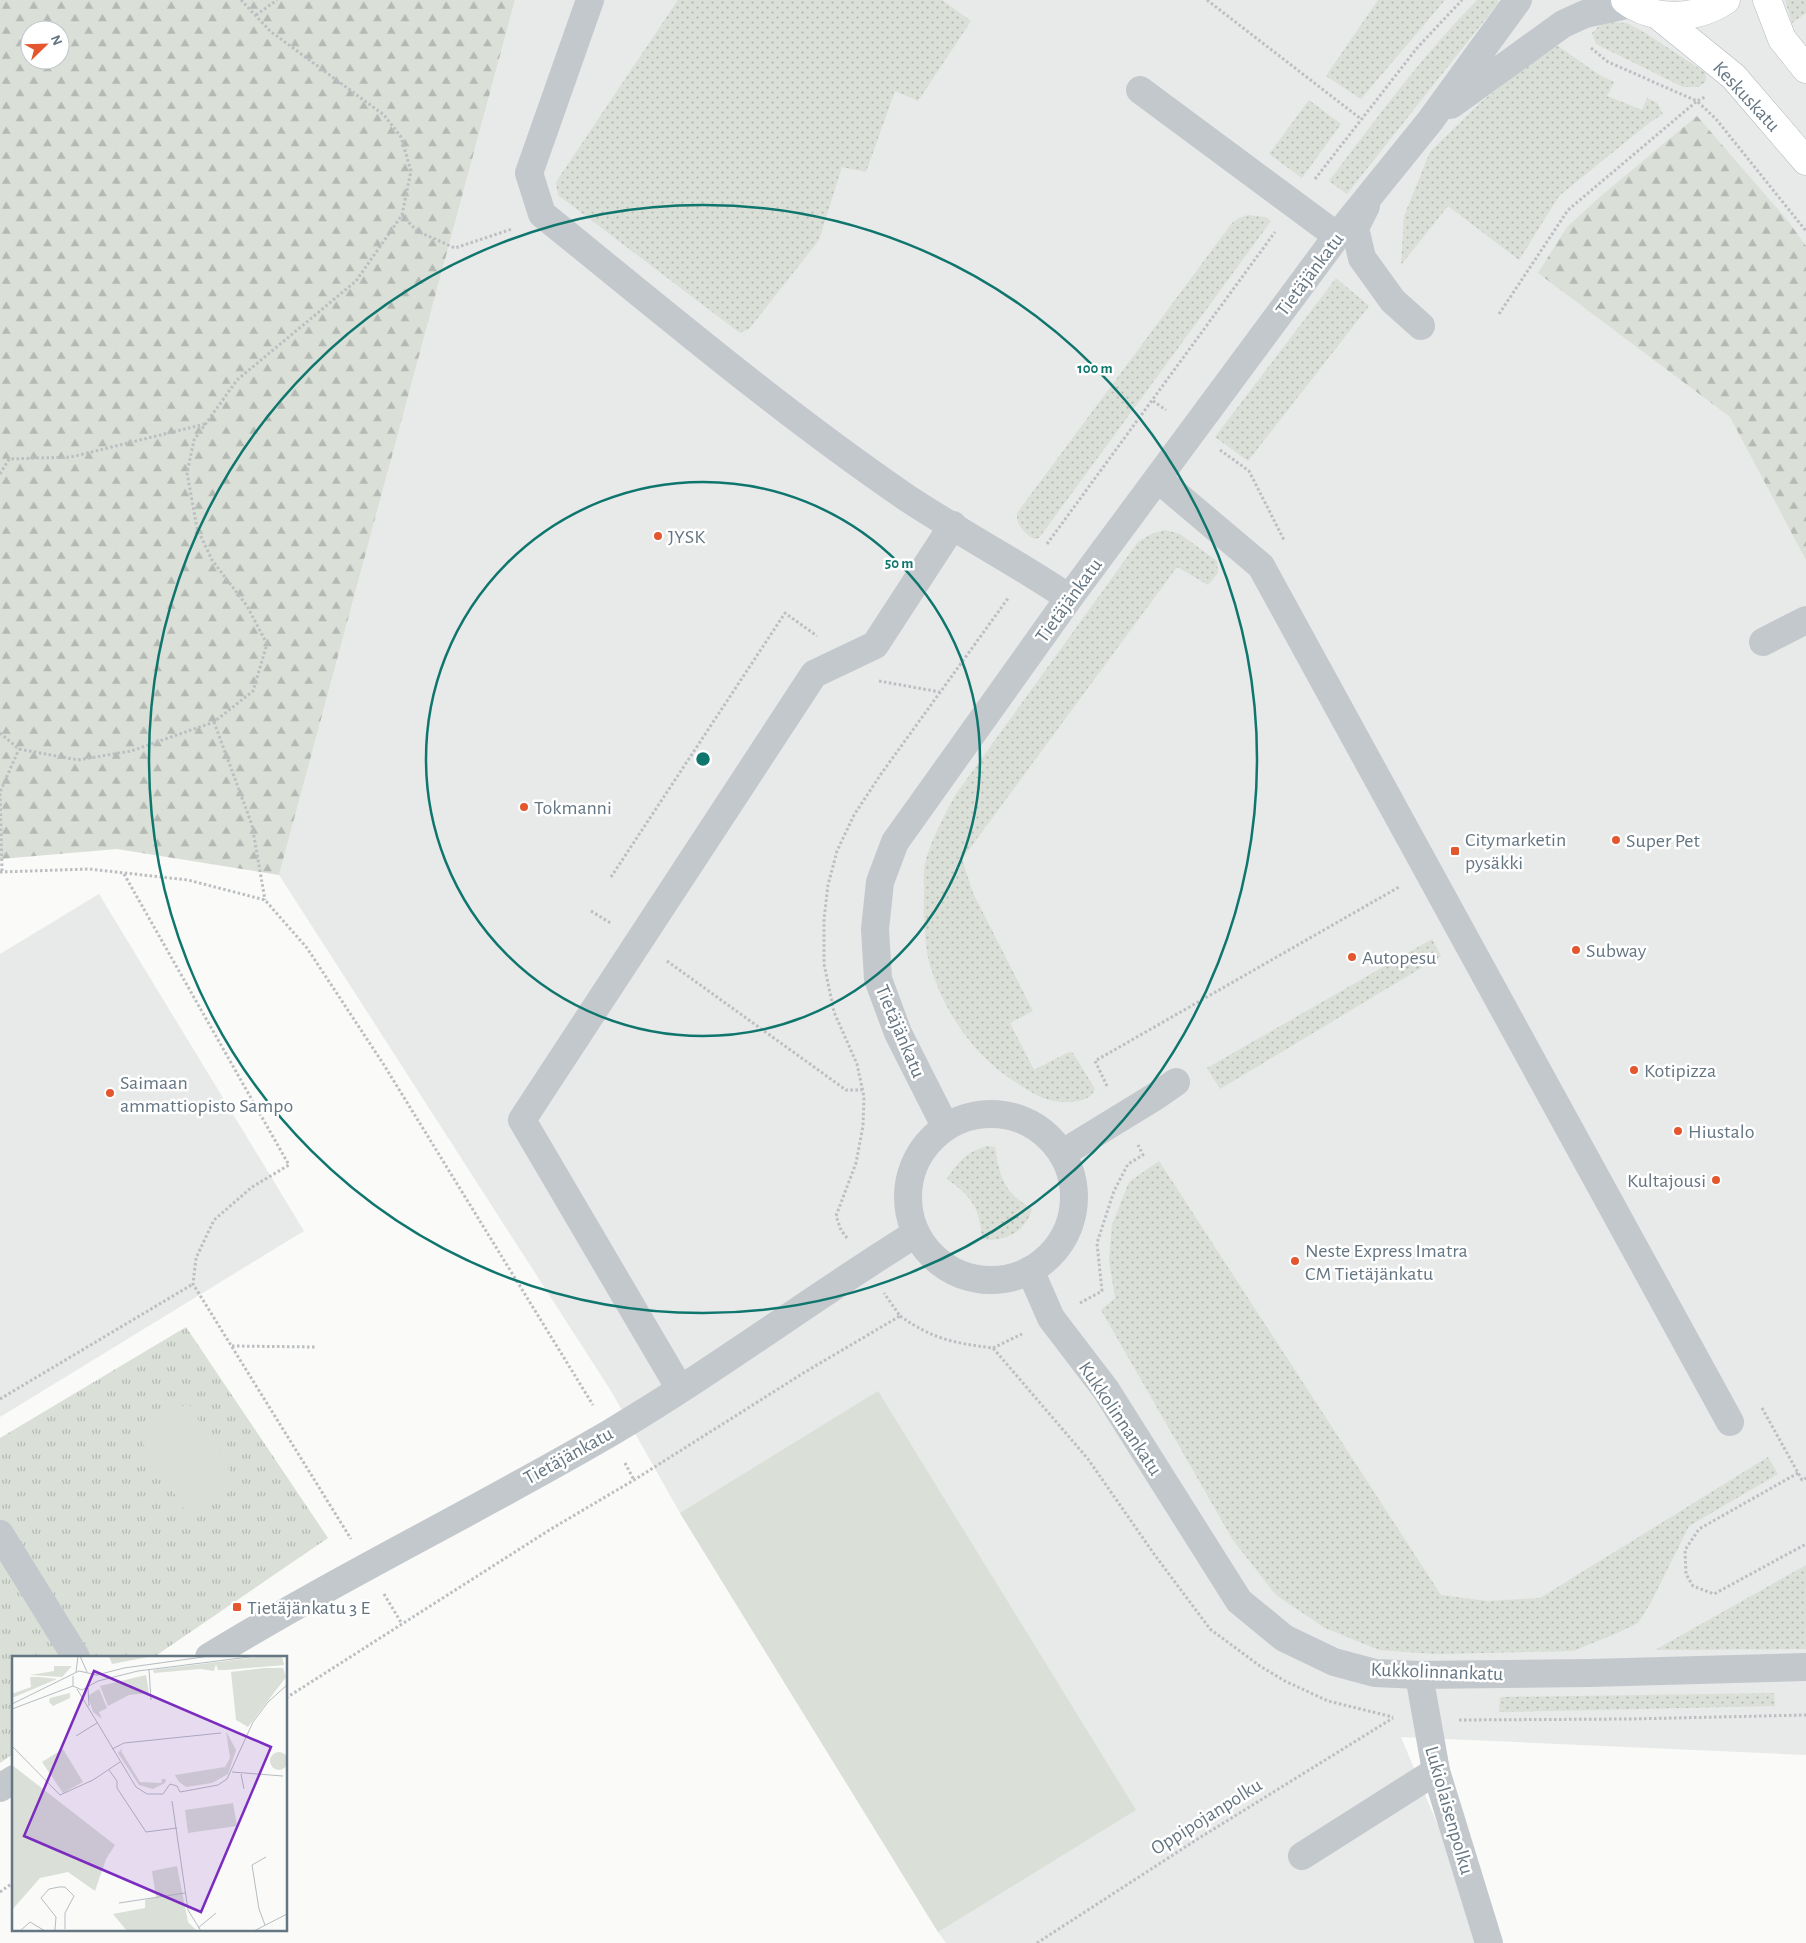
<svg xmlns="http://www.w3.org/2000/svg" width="1806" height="1943" viewBox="0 0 1806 1943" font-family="'Alegreya Sans',sans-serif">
  <defs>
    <pattern id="grass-dots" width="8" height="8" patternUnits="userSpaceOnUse" patternTransform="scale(1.25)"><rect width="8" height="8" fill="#dadfd7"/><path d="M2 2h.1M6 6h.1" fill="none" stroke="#b4b9b4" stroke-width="1.8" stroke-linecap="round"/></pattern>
    <pattern id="forest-firs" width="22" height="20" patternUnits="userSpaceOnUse" patternTransform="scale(1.25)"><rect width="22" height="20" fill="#dadfd7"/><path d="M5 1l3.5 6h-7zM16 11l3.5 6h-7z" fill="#b4b9b4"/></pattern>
    <pattern id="park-tufts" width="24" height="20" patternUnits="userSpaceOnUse" patternTransform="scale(1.25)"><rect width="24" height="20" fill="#dadfd7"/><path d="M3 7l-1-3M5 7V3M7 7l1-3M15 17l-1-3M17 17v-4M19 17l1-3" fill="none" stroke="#b4b9b4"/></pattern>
  </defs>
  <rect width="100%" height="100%" fill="#fafaf8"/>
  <g fill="#e8e9e9">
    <path d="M515 0H1806V1755L1401 1737 1487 1943H946L938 1932 680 1513 611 1391 279 875Z"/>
    <path d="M99 894 304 1231 0 1417V954Z"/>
  </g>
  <g fill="url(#grass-dots)">
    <path d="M678 0H942L971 21 918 101 895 91 866 172 842 167 819 240 749 329 740 333 558 195 556 182Z"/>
    <path d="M1378 0H1445L1361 99 1326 76Z"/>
    <path d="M1477 0H1497L1499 2 1347 194 1329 181C1376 119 1422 56 1477 0Z"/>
    <path d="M1785 0H1806V13L1792 23Z"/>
    <path d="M1609 22 1627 23 1647 34 1706 73V81L1699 87H1683L1596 44 1592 33 1599 26Z"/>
    <path d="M1555 44 1598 74 1614 82 1607 96 1642 110 1647 98 1657 103 1663 114 1649 123 1559 196 1519 260 1448 206 1401 265 1404 216 1430 152 1482 101Z"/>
    <path d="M1309 100 1341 124 1302 178 1269 154Z"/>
    <path d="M1248 215 1265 217 1271 221 1039 538 1034 539C1024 533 1016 525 1017 513L1232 223 1239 218Z"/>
    <path d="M1336 278 1369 306 1248 461 1215 437Z"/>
    <path d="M1165 530 1180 534 1217 561 1218 573 1208 585 1177 567 962 859 973 893 1033 1011 1010 1023 1034 1070 1069 1052 1073 1053 1095 1089C1091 1099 1081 1101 1070 1102 1045 1103 1036 1095 1015 1082 975 1056 945 1014 931 968 925 952 923 915 924 897 924 886 923 873 925 863 932 838 944 816 956 794L1138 542 1151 534Z"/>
    <path d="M1432 939 1441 956 1220 1089 1207 1068Z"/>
    <path d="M987 1146 995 1147C1000 1179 1004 1192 1032 1209 1026 1231 1005 1243 982 1239 980 1208 972 1197 947 1179 957 1162 968 1151 987 1146Z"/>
    <path d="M1159 1161 1441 1595 1487 1601 1540 1598 1768 1457 1778 1474 1689 1526 1650 1604 1638 1623 1615 1634 1573 1651 1435 1654 1379 1650 1325 1628 1276 1595 1233 1540 1101 1310 1115 1298 1109 1260 1112 1225 1129 1182Z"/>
    <path d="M1806 1565V1649L1655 1650Z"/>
    <path d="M1774 1693 1775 1706 1499 1712 1500 1697Z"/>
  </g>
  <g fill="url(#forest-firs)" fill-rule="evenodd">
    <path d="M0 0H515L279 875 117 849 0 859ZM30 30H60V60H30Z"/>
    <path d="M1697 116 1788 221 1806 246V560L1730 417 1538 273 1567 227 1602 195Z"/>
  </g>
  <path fill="url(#park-tufts)" d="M186 1327 328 1538 154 1657H14V1753L0 1763V1438Z"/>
  <g fill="#dadfd7">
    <path d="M878 1391 1136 1810 938 1932 680 1513Z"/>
    <path d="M188 1403 239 1486 189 1517 137 1434Z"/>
  </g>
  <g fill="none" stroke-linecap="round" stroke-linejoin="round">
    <g stroke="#b5babe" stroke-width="29">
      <g id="major">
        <path d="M1625 0C1654 22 1696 20 1726 0"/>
        <path d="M1767 0 1782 39 1806 69"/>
        <path d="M1659 16 1734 77 1806 161"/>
      </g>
    </g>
    <g stroke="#bbbfc2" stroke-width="3" stroke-dasharray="2.5 2.5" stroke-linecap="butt">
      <path d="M1207 0 1361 119"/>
      <path d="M256 15 277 0"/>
      <path d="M1591 48 1608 62 1697 101 1705 97"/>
      <path d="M1315 179 1417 48 1462 0"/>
      <path d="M402 215 417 231 455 248 512 229"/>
      <path d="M1499 314 1568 210 1697 101 1716 119 1806 231"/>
      <path d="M1153 401 1166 410"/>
      <path d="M1220 450 1249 471 1284 540"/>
      <path d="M0 474 9 459 71 457 205 424"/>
      <path d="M1047 544 1275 232"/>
      <path d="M879 681 940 692"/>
      <path d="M214 722 252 825 265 900"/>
      <path d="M0 733 19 749 78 760 131 751 214 722 253 691 267 644 247 606 212 560 197 528 187 473 194 440 237 380 356 281 402 215 411 171 401 137 384 115 270 31 241 0"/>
      <path d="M2 871 0 792 19 749"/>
      <path d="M0 872 89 869 188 880 265 900 307 948 384 1065 593 1405"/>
      <path d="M124 874 289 1165 252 1187 214 1220 196 1258 193 1284 351 1539"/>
      <path d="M611 877 785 613 817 636"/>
      <path d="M591 911 612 924"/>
      <path d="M667 961 846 1090H862"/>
      <path d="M1107 1086 1095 1061 1399 887"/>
      <path d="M847 1238 841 1230 836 1216 856 1163 863 1126 864 1097 857 1064 834 1012 824 964V919L828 885 837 851 854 815 881 774 1009 597"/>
      <path d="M1080 1303 1102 1291 1097 1243 1114 1191 1128 1164 1143 1155 1138 1145"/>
      <path d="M900 1316C933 1339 953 1343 993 1348L1088 1459 1154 1554 1210 1629 1260 1666 1285 1681 1328 1701 1393 1717"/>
      <path d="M232 1346 315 1347"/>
      <path d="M993 1348 1022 1334"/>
      <path d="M0 1399 193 1284"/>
      <path d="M1762 1408 1802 1480 1806 1478"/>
      <path d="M625 1463 634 1480"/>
      <path d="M1798 1473 1699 1529 1685 1550 1686 1574 1693 1586 1714 1594 1806 1544"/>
      <path d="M384 1594 402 1624"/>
      <path d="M286 1698 551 1529 634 1480 805 1372 900 1316 884 1293"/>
      <path d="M1459 1720 1630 1719 1806 1715"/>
      <path d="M0 1892 14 1882"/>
      <path d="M1037 1943 1196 1840 1393 1718"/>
    </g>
    <g stroke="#c3c8cc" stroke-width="28">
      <path d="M590 0 529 173 542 214C662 311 780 411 907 498 960 533 1016 562 1069 598"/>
      <path d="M1140 90 1337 236"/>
      <path d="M1451 105 1563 24 1585 14 1631 4"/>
      <path d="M1366 206 1355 228 1362 258 1393 301 1421 326"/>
      <path d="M1158 479 1261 566 1730 1422"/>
      <path d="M1763 642 1806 620"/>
      <circle cx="991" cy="1197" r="83"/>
      <path d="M945 1126 898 1033 878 979 875 929 880 882 895 842 1069 598 1337 236 1430 121 1518 0"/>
      <path d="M1063 1153 1156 1096 1176 1082"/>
      <path d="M1030 1270 1051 1318 1106 1390 1239 1601 1284 1638 1334 1662 1375 1673 1419 1675 1589 1673 1806 1667"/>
      <path d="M680 1389 522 1120 814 674 875 645 953 525"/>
      <path d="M0 1534 76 1657"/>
      <path d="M209 1657C340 1577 478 1510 610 1433 715 1371 812 1298 915 1234"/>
      <path d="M1419 1675 1436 1771 1489 1943"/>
      <path d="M0 1788 14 1779"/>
      <path d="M1302 1856 1436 1771"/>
    </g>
    <use href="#major" stroke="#fff" stroke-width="28"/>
  </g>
  <g fill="none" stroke="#0f766e" stroke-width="2.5">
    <circle cx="703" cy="759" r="277"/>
    <circle cx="703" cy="759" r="554"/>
  </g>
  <g fill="#e4572e" stroke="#fff" stroke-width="2">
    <circle cx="658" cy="536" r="5"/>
    <circle cx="524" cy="807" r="5"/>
    <circle cx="1616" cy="840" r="5"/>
    <rect x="1450" y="846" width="10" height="10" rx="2.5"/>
    <circle cx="1576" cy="950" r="5"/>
    <circle cx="1352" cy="957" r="5"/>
    <circle cx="1634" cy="1070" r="5"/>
    <circle cx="110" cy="1093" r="5"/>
    <circle cx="1678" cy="1131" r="5"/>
    <circle cx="1716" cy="1180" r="5"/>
    <circle cx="1295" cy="1261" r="5"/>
    <rect x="232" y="1602" width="10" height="10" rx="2.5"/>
  </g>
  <g text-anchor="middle" stroke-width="5" stroke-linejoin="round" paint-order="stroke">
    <g font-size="20" fill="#657683" stroke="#fff">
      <text transform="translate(1747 96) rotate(47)" y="7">Keskuskatu</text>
      <text transform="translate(1309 274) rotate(-53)" y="7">Tietäjänkatu</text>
      <text transform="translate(1068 600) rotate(-54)" y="7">Tietäjänkatu</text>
      <text transform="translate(901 1031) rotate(67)" y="7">Tietäjänkatu</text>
      <text transform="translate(1121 1418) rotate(56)" y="7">Kukkolinnankatu</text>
      <text transform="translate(568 1455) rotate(-29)" y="7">Tietäjänkatu</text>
      <text transform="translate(1437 1671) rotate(2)" y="7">Kukkolinnankatu</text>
      <text transform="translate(1450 1810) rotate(74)" y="7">Lukiolaisenpolku</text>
      <text transform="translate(1206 1816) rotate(-32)" y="7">Oppipojanpolku</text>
    </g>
    <g font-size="20" fill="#657683" stroke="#fff" text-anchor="start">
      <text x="668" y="543">JYSK</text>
      <text x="534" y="814">Tokmanni</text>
      <text x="1465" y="846">Citymarketin<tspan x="1465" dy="23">pysäkki</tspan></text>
      <text x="1626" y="847">Super Pet</text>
      <text x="1586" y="957">Subway</text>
      <text x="1362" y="964">Autopesu</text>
      <text x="1644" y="1077">Kotipizza</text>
      <text x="120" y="1089">Saimaan<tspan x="120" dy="23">ammattiopisto Sampo</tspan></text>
      <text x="1688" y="1138">Hiustalo</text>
      <text x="1706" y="1187" text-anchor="end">Kultajousi</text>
      <text x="1305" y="1257">Neste Express Imatra<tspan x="1305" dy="23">CM Tietäjänkatu</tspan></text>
      <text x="247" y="1614">Tietäjänkatu 3 E</text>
    </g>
  </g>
  <g transform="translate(12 1656)">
    <rect width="275" height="275" fill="#fafaf8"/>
    <path d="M97 0H141L100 8ZM254 0H270L272 9 213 14H206L204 8 202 15 188 13 142 17 141 14ZM42 10H60L50 21 18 19 42 15ZM18 21H28L45 23 0 42V38L19 31ZM87 33 95 52 87 56 90 63 81 56 76 40ZM58 37V42L41 50 37 46 38 42ZM214 75 224 94 216 118 200 127 174 131 167 126 163 119 213 111 218 102ZM111 91 109 95 128 126 149 127 150 123H154L153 127 141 133 127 129 106 97ZM51 93 71 126 51 137 30 106Z" fill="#dadfd7"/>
    <path d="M253 12H271L274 21 236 71 224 64 219 16ZM134 19 137 37 117 39 96 50 88 30ZM0 109 103 189 94 203 83 235 56 216 28 222 0 254Z" fill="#dadfd7"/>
    <path d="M165 210 176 266 185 275H115L101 258 133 252V244L144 241 140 215Z" fill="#dadfd7"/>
    <path d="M258 105a9 9 0 1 1 18 0a9 9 0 1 1-18 0ZM221 147 225 170 176 177 173 154Z" fill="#dadfd7"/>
    <path fill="none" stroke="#b5bdc2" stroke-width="1" d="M68 0 75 16M137 13 139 44M64 16 66 0M61 20V30L70 34 86 25 126 15 245 0M76 32 77 50M65 33 124 131 135 138H151M0 48 67 15 85 19 112 12 198 0M0 53 61 30M64 80 85 67M0 90 48 139 81 124 108 106M100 93 112 87 209 77M97 114 105 125V132L134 176 165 172M220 116 271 120M229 118 232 133M168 136 206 129 215 123 241 66 256 46 275 29M151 138 158 128 165 130 168 136M160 145 176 254 189 275M107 247 173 237M253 269 247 253 240 209 254 201M186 272 204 257M43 274 44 261 29 242 37 233 47 231H53L62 240 53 257V273M8 275 18 266 33 275M42 275H61M242 275 275 258"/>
    <path fill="#7b2cbf" fill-opacity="0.15" stroke="#7b2cbf" stroke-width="2.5" d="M82 15 259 91 189 256 12 180Z"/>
    <rect width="275" height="275" fill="none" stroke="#657683" stroke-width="2.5"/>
  </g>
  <circle cx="703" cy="759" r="8" fill="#0f766e" stroke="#fff" stroke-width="2.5"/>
  <g font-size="15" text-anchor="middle" font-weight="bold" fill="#0f766e" stroke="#fff" stroke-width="5" stroke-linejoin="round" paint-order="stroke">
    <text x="1095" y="373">100 m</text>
    <text x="899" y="568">50 m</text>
  </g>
  <g transform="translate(45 45) rotate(67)"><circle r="24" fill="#ffffff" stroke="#c1c8cd"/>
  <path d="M0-4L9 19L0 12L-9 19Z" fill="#e4572e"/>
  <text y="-8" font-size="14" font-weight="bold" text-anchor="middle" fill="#657683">N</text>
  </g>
</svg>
